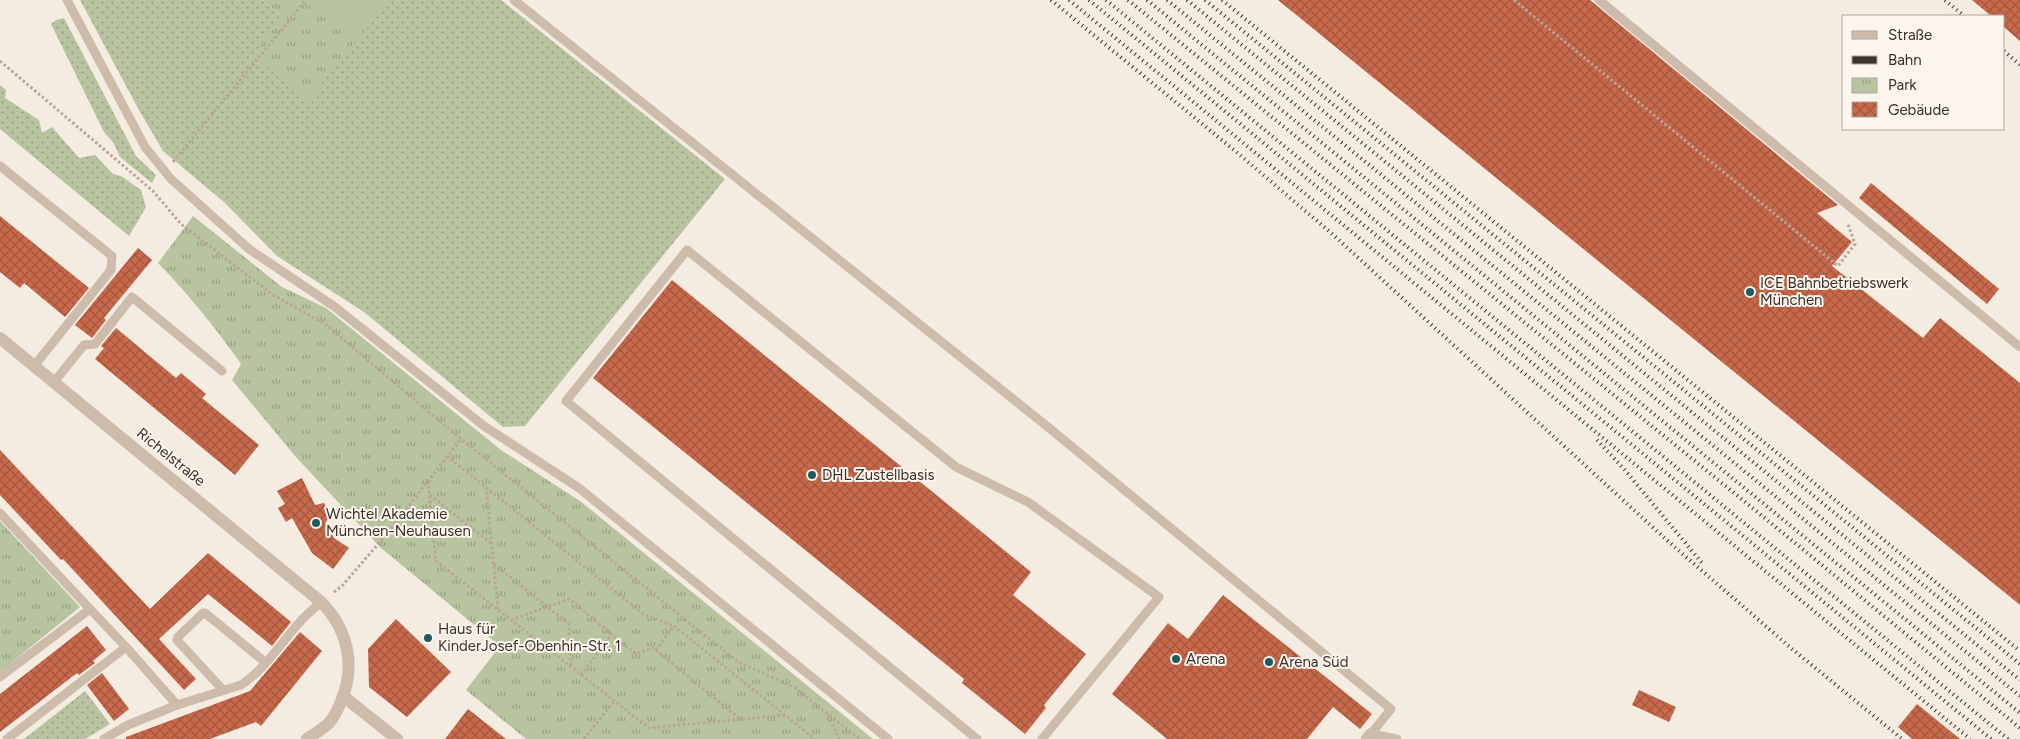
<svg xmlns="http://www.w3.org/2000/svg" width="2020" height="739" viewBox="0 0 2020 739" font-family="Figtree,sans-serif">
  <defs>
    <pattern id="grass-dots" width="8" height="8" patternUnits="userSpaceOnUse" patternTransform="scale(1.25)"><rect width="8" height="8" fill="#b8c4a0"/><path d="M2 2h.1M6 6h.1" fill="none" stroke="#97a083" stroke-width="1.8" stroke-linecap="round"/></pattern>
    <pattern id="park-tufts" width="24" height="20" patternUnits="userSpaceOnUse" patternTransform="scale(1.25)"><rect width="24" height="20" fill="#b8c4a0"/><path d="M3 7l-1-3M5 7V3M7 7l1-3M15 17l-1-3M17 17v-4M19 17l1-3" fill="none" stroke="#97a083"/></pattern>
    <pattern id="building-cross-hatch" width="8" height="8" patternUnits="userSpaceOnUse" patternTransform="scale(1.25)"><rect width="8" height="8" fill="#c8694b"/><path d="M0 0l8 8M0 8l8-8" fill="none" stroke="#a4573f"/></pattern>
  </defs>
  <rect width="100%" height="100%" fill="#f4ebe1"/>
  <g fill="url(#grass-dots)">
    <path d="M80 0H262L283 17 388 3 385 0H501L725 179 525 426 503 427 364 312 277 256 224 202 163 151 139 110Z"/>
    <path d="M64 18 136 156 156 175 152 183 120 157 113 142 104 132 51 24 56 20Z"/>
    <path d="M0 85 6 90 5 98 39 120 42 133 52 127 79 158 95 155 113 174 121 176 141 190 146 207 129 236 0 129Z"/>
    <path d="M85 691 110 724 85 739H24Z"/>
  </g>
  <g fill="url(#park-tufts)">
    <path d="M262 0H385L388 3 307 101 253 55 283 17Z"/>
    <path d="M193 216 282 287 326 308 501 450 580 501 873 739H526L466 690 500 646 381 548 295 456 232 380 241 364C216 328 188 294 158 263Z"/>
    <path d="M0 521 80 607 0 672Z"/>
  </g>
  <path fill="#b8c4a0" d="M323 0H375L380 4 351 39 316 9Z"/>
  <g fill="url(#building-cross-hatch)">
    <path d="M1278 0H1590L1838 205 1817 213 1852 242 1832 266 1923 338 1940 318 2020 383V605Z"/>
    <path d="M1972 0H2020V41L2004 27V16H1991Z"/>
    <path d="M1871 183 1999 289 1987 304 1859 198Z"/>
    <path d="M0 216 89 288 65 317 24 283 20 288 0 272Z"/>
    <path d="M138 248 152 260 104 318 106 320 92 338 75 325Z"/>
    <path d="M672 280 1031 572 1013 595 1086 654 1044 705 1046 708 1025 734 962 683 964 679 593 378Z"/>
    <path d="M116 328 176 378 181 373 206 394 202 398 259 445 235 475 95 359 104 348 101 346Z"/>
    <path d="M0 450 150 609 208 553 291 622 272 646 208 594 159 639 196 679 184 690 63 559 61 560 0 495Z"/>
    <path d="M302 478 315 505 324 503 330 517 325 523 334 538 349 548 333 569 312 553 292 518 286 522 278 508 285 504 277 491Z"/>
    <path d="M1223 595 1372 714 1360 729 1333 707 1307 739H1167L1112 694 1168 623 1188 639Z"/>
    <path d="M396 619 451 672 407 717 369 687 368 649Z"/>
    <path d="M87 626 106 650 93 661 95 663 79 675 77 673 0 732V694Z"/>
    <path d="M300 632 322 651 261 726 256 722 210 739H126V737L250 691Z"/>
    <path d="M102 673 129 709 114 721 87 685Z"/>
    <path d="M1639 690 1676 707 1669 722 1632 705Z"/>
    <path d="M1917 704 1960 739H1912L1898 727Z"/>
    <path d="M468 709 506 739H445Z"/>
  </g>
  <g fill="none" stroke-linecap="round" stroke-linejoin="round">
    <g stroke="#b9a596" stroke-width="3" stroke-dasharray="2.5 2.5" stroke-linecap="butt">
      <path d="M1514 0 1838 266 1855 244 1848 224"/>
      <path d="M0 61 153 191 181 224 273 295 325 324 461 439 738 662 795 688 860 739"/>
      <path d="M173 162 306 0"/>
      <path d="M447 456 643 614 674 626 815 739"/>
      <path d="M428 481 436 561 649 728 786 715"/>
      <path d="M486 487 498 609"/>
      <path d="M430 495 492 544"/>
      <path d="M494 564 569 624 571 666"/>
      <path d="M334 592 342 586 385 536 461 439"/>
      <path d="M511 620 569 599 636 654 653 648 740 719"/>
      <path d="M656 650 674 626"/>
      <path d="M581 675 612 634"/>
      <path d="M828 715 839 739"/>
      <path d="M584 739 614 701"/>
    </g>
    <g stroke="#cdbbac" stroke-width="9">
      <path d="M67 0 145 147 171 179 249 249 335 307 484 426 579 488 888 739"/>
      <path d="M514 0 1043 423 1391 709 1371 734"/>
      <path d="M1599 0 2020 347"/>
      <path d="M0 166 112 256 111 270 34 366"/>
      <path d="M54 382 84 345 95 344 132 297 222 371"/>
      <path d="M0 513 90 609 0 677"/>
      <path d="M90 609 126 647"/>
      <path d="M223 690 177 640 178 637 203 613H205L265 662"/>
      <path d="M177 705 241 685C264 670 281 643 299 623 305 615 314 609 321 602"/>
      <path d="M1371 734 1397 739"/>
      <path d="M7 739 126 647 177 705 128 725 104 739"/>
      <path d="M977 739 566 401 687 250 956 467 1028 502 1159 597 1042 739"/>
    </g>
    <g stroke="#cdbbac" stroke-width="12">
      <path d="M0 338 321 602C347 628 356 664 342 699 339 707 335 716 329 723 323 729 314 734 307 739"/>
      <path d="M343 696 397 739"/>
      <path d="M1367 739 1371 734"/>
    </g>
    <g stroke="#3b302b" stroke-width="4" stroke-dasharray="1 4" stroke-linecap="butt">
      <path d="M1051 0 1234 150 1330 232 1670 543 1791 648 1902 739"/>
      <path d="M1069 0 1970 739"/>
      <path d="M1089 0 1991 739"/>
      <path d="M1106 0 2008 739"/>
      <path d="M1128 0 1744 501 2020 728"/>
      <path d="M1147 0 2020 713"/>
      <path d="M1167 0 2020 696"/>
      <path d="M1187 0 2020 680"/>
      <path d="M1205 0 2020 664"/>
      <path d="M1222 0 2020 651"/>
      <path d="M1945 0 1964 16"/>
      <path d="M2004 51 2020 65"/>
      <path d="M1597 440 1624 469 1702 563"/>
    </g>
  </g>
  <g fill="#1f5a5e" stroke="#fbf5ee" stroke-width="2">
    <circle cx="1750" cy="292" r="5"/>
    <circle cx="812" cy="475" r="5"/>
    <circle cx="316" cy="523" r="5"/>
    <circle cx="428" cy="638" r="5"/>
    <circle cx="1176" cy="659" r="5"/>
    <circle cx="1269" cy="662" r="5"/>
  </g>
  <g text-anchor="middle" stroke-width="4" stroke-linejoin="round" paint-order="stroke">
    <g font-size="15" fill="#3b302b" stroke="#fbf5ee" text-anchor="start">
      <text x="1760" y="288">ICE Bahnbetriebswerk<tspan x="1760" dy="17">München</tspan></text>
      <text x="822" y="480">DHL Zustellbasis</text>
      <text x="326" y="519">Wichtel Akademie<tspan x="326" dy="17">München-Neuhausen</tspan></text>
      <text x="438" y="634">Haus für<tspan x="438" dy="17">KinderJosef-Obenhin-Str. 1</tspan></text>
      <text x="1186" y="664">Arena</text>
      <text x="1279" y="667">Arena Süd</text>
    </g>
    <g font-size="15" fill="#3b302b" stroke="#fbf5ee">
      <text transform="translate(171 457) rotate(39)" y="5">Richelstraße</text>
    </g>
  </g>
  <rect x="1842" y="15" width="162" height="115" fill="#fbf5ee" stroke="#aea6a0"/>
  <rect x="1852" y="31" width="25" height="8" fill="#cdbbac" stroke="#aea6a0"/>
  <text x="1888" y="40" font-size="15" fill="#3b302b">Straße</text>
  <rect x="1852" y="56" width="25" height="8" fill="#3b302b" stroke="#aea6a0"/>
  <text x="1888" y="65" font-size="15" fill="#3b302b">Bahn</text>
  <rect x="1852" y="78" width="25" height="15" fill="url(#park-tufts)" stroke="#aea6a0"/>
  <text x="1888" y="90" font-size="15" fill="#3b302b">Park</text>
  <rect x="1852" y="102" width="25" height="15" fill="url(#building-cross-hatch)" stroke="#aea6a0"/>
  <text x="1888" y="115" font-size="15" fill="#3b302b">Gebäude</text>
</svg>
